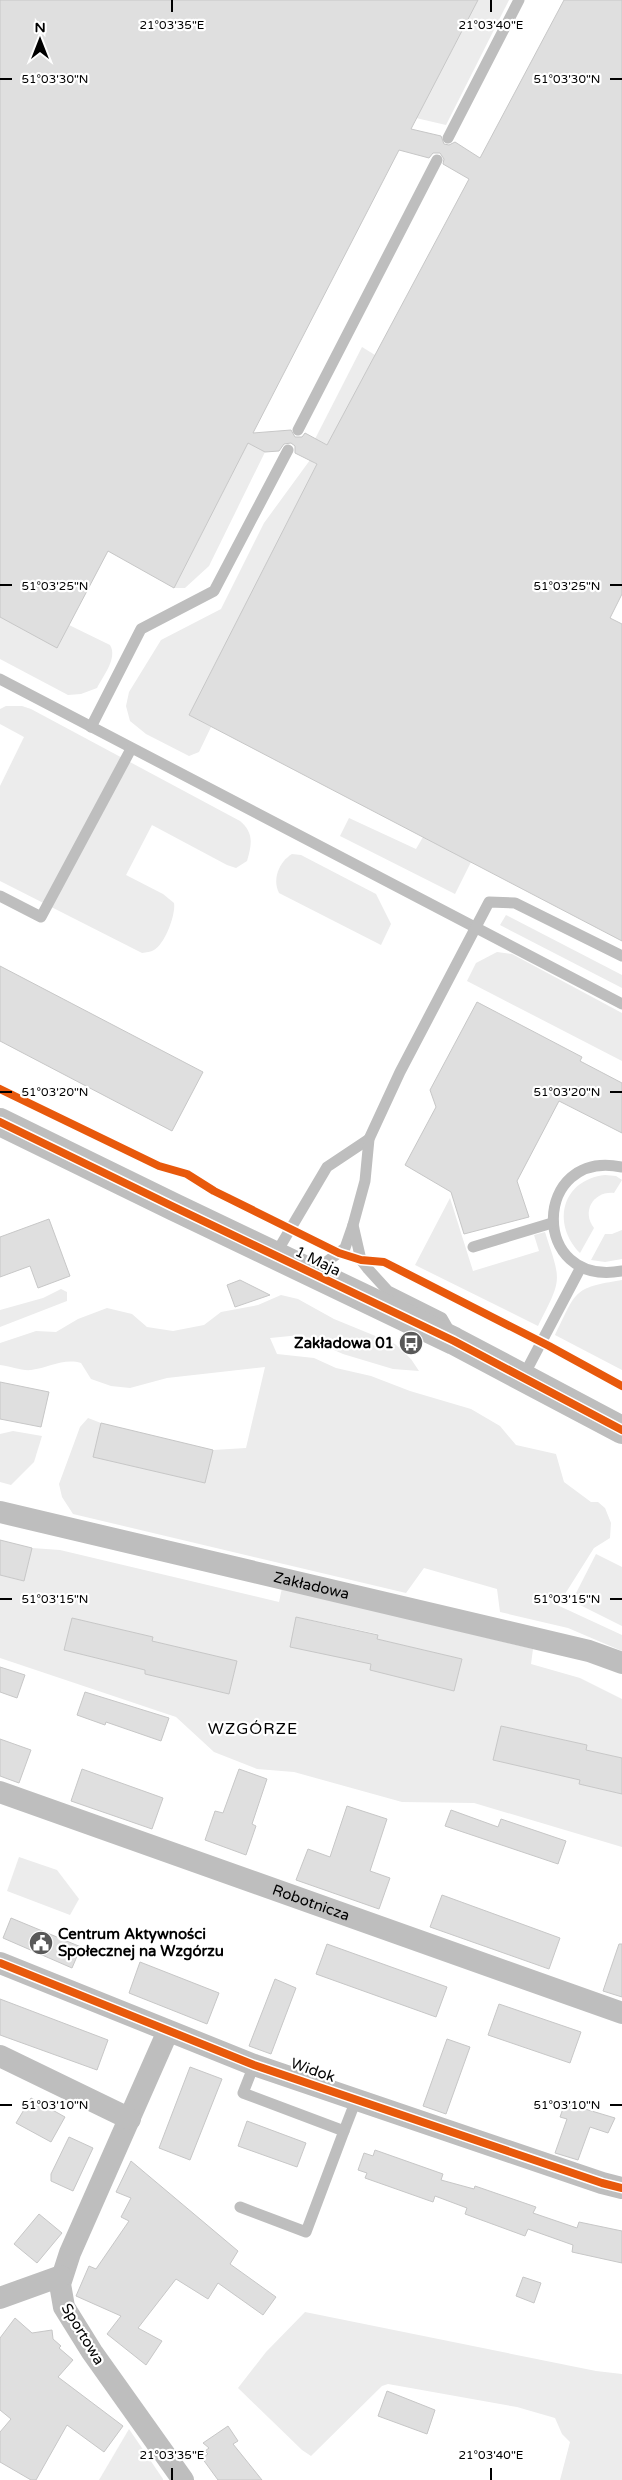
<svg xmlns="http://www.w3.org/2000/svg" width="622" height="2480" viewBox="0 0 622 2480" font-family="'Varela Round',sans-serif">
  <rect width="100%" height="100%" fill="#fff"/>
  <g fill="#ececec" fill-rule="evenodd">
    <path d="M478 0H509L446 125 416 118Z"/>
    <path d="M362 347 375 355 328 445 315 439Z"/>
    <path d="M248 443 265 452 209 566 185 588H174Z"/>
    <path d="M310 460 317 465 189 715 211 727 199 752 189 756 146 734 130 721 126 706 129 692 161 640 221 609 264 523Z"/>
    <path d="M0 617 57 647 69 625 110 645C118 658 103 676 97 688L81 694 68 695 0 659Z"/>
    <path d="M6 706H22L31 709 240 821C254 833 252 844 247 861L236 868 227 865 152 825 126 875 163 894 174 903C176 914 165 944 154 950 151 952 146 952 142 953L0 881V786L24 737 0 724V709Z"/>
    <path d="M349 818 416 849 423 837 471 862 455 894 340 836Z"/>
    <path d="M292 854 301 855 376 894 391 924 381 945 279 893C272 879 279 862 292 854Z"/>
    <path d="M506 915 622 975V988L500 925Z"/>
    <path d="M497 952 512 954 622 1013V1061L467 981 476 963Z"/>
    <path d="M605 1175 616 1176 622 1180 614 1193C594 1191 581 1211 594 1228L580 1253C551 1223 562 1180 605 1175Z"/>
    <path d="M450 1198 473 1271 539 1251 534 1235 545 1232C561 1282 563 1277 538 1326L415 1265Z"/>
    <path d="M622 1230V1259L605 1262 591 1260 605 1234H612Z"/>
    <path d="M622 1280V1370L555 1335C577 1291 572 1288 622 1280Z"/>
    <path d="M61 1289 67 1292V1301L0 1327V1310L43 1298Z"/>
    <path d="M281 1295 298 1299 334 1319 395 1344 411 1359 419 1371 393 1369 343 1354 300 1335 270 1338 277 1354 314 1358 336 1368 371 1376 410 1391 471 1409 500 1426 516 1445 556 1454 564 1482 591 1502H598L605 1508 611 1523 610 1538 594 1548 565 1594 555 1604 622 1635V1651L568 1628 500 1612 497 1589 424 1568 406 1593 73 1514 62 1497 59 1484 80 1427 88 1418 101 1423 94 1457 205 1483 213 1450 246 1448 265 1367 167 1378 130 1388 111 1386 91 1379 81 1363C63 1358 49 1368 31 1370 22 1371 10 1366 0 1365V1343L36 1331 56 1332 78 1319 107 1308 132 1314 147 1327 173 1331 204 1325 221 1312 258 1305Z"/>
    <path d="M13 1431 42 1436 34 1462 11 1485 0 1482V1434Z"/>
    <path d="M32 1548 60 1550 279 1602 282 1588 533 1649 531 1664 580 1678 622 1699V1758L586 1750 587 1745 501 1726 493 1760 580 1780 579 1784 622 1794V1847L474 1803 402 1802 294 1772 257 1769 214 1752 176 1717 0 1658V1575L24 1581ZM297 1617 378 1634 377 1639 462 1659 454 1691 370 1670 371 1664ZM72 1618 153 1637 152 1641 237 1661 229 1694 145 1674V1670L64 1650Z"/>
    <path d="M596 1554 622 1567V1626L572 1601Z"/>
    <path d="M19 1857 57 1870 79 1899 70 1915 7 1891Z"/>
    <path d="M305 2312 596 2371 622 2374V2480H560L570 2442 562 2434 555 2418 517 2407 388 2384 382 2386 311 2456 302 2450 238 2388 266 2352Z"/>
    <path d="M129 2429 163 2479V2480H99Z"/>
  </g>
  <g fill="#dfdfdf" stroke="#c7c7c7" fill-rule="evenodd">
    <path d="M0 0H478L411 129 441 136 444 144 449 145 455 142 480 158 564 0H622V594L610 618 622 624V941L189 715 317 464 295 453V446L291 443 284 444 279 451 265 452 248 443 174 588 108 551 57 648 0 617ZM399 150 429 158 433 153H440L444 159 443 164 469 179 327 445 305 433 302 437H295L291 430 253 433Z"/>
    <path d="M0 966 203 1072 172 1131 0 1041Z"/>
    <path d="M477 1002 582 1057 580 1061 622 1083V1133L559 1101 517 1181 529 1217 464 1234 451 1192 405 1165 436 1107 430 1090Z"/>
    <path d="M49 1219 70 1276 38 1288 30 1266 0 1277V1237Z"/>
    <path d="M240 1280 270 1295 235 1307 227 1285Z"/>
    <path d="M0 1382 49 1392 41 1427 0 1419Z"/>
    <path d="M101 1423 213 1450 205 1483 93 1457Z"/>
    <path d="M0 1540 32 1548 24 1581 0 1575Z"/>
    <path d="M296 1617 378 1635 377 1639 462 1659 454 1691 370 1670 371 1664 290 1647Z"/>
    <path d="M72 1618 153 1637 152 1641 237 1661 229 1694 145 1674V1670L64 1650Z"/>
    <path d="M0 1667 25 1675 17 1698 0 1692Z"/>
    <path d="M85 1692 169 1718 161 1741 106 1722 105 1725 77 1715Z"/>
    <path d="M501 1726 587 1745 586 1750 622 1758V1794L579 1784 580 1780 493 1760Z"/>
    <path d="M0 1739 31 1750 19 1783 0 1776Z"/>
    <path d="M82 1769 163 1798 152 1829 71 1801Z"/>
    <path d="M239 1769 267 1779 252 1824 256 1826 246 1855 205 1840 215 1811 223 1813Z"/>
    <path d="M347 1806 387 1819 370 1871 390 1878 379 1909 296 1880 308 1849 330 1857Z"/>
    <path d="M451 1810 498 1827 501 1819 566 1841 558 1864 445 1826Z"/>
    <path d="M442 1895 560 1938 549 1969 430 1927Z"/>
    <path d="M11 1918 81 1947 72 1968 3 1938Z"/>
    <path d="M327 1944 447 1987 436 2017 316 1974Z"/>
    <path d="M619 1944H622V1997L603 1991Z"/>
    <path d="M140 1962 219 1993 207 2024 129 1993Z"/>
    <path d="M275 1979 296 1988 271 2054 249 2046Z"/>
    <path d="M0 1999 108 2040 97 2070 0 2035Z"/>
    <path d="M499 2004 581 2032 570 2063 488 2035Z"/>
    <path d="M447 2039 470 2047 446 2114 423 2106Z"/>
    <path d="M190 2067 222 2079 190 2160 159 2148Z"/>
    <path d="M31 2098 65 2117 51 2142 16 2123Z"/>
    <path d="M565 2103 615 2118 608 2133 590 2127 578 2160 555 2153 567 2119 560 2117Z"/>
    <path d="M247 2121 306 2143 297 2167 238 2146Z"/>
    <path d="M69 2137 93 2148 73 2191 51 2181V2174Z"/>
    <path d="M375 2150 443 2174 441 2180 474 2189 475 2186 536 2207 533 2213 577 2228 579 2222 622 2231V2263L572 2252 573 2245 528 2229 525 2236 465 2214 467 2208 435 2196 433 2202 365 2178 367 2173 358 2170 364 2153 373 2156Z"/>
    <path d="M131 2161 238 2251 230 2264 276 2297 263 2315 218 2283 208 2299 176 2279 138 2328 162 2341 146 2365 107 2334 121 2316 76 2296 89 2266 96 2269 129 2221 121 2217 131 2198 116 2192Z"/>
    <path d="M39 2214 62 2233 37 2263 14 2244Z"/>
    <path d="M523 2277 541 2283 534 2303 516 2296Z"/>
    <path d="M15 2318 32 2333 52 2330 53 2339 61 2346 59 2348 73 2360 58 2377 123 2426 104 2452 67 2425 36 2480H31L0 2462V2432L11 2419 0 2410V2338Z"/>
    <path d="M387 2391 435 2410 427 2434 378 2416Z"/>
    <path d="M228 2426 238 2441 233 2444 262 2480H218L202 2458 208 2454 205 2451 209 2448 203 2443Z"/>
  </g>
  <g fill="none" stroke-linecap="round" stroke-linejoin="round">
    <g stroke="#bebebe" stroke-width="11">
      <path d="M448 138 519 0"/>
      <path d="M298 430 437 160"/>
      <path d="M0 679 622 1004"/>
      <path d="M91 727 141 629 214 591 288 450"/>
      <path d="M0 896 41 917 131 749"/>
      <path d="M622 1167C532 1148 529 1288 622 1271"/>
      <path d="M473 1247 552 1223"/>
      <path d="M275 1255 327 1167 369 1139"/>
      <path d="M313 1272 345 1248 353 1225"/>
      <path d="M450 1332 442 1318 388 1291 368 1269 361 1260 353 1225 365 1181 369 1139 400 1072 489 902 515 903 622 956"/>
      <path d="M523 1377 581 1267"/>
      <path d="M344 2131 356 2100"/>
      <path d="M240 2207 306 2232 344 2131 243 2093 254 2065"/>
    </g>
    <g stroke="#bebebe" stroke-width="22">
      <path id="s1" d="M0 1512 589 1651 622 1663"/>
      <path id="s2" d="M0 1792 622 2013"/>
      <path d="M0 1963 254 2065 602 2183 622 2188"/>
      <path d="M168 2031 70 2253 60 2284 64 2307 92 2352 183 2480"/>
      <path d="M0 2056 130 2119"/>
      <path d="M0 2298 61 2276"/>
    </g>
    <path stroke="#bebebe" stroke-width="28" d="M0 1122 174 1207 454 1341 622 1430"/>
    <g stroke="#fff" stroke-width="11">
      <g id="cycleway">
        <path d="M0 1089 159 1166 187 1174 214 1191 339 1253 361 1260 384 1262 549 1346 622 1386"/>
        <path d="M0 1122 174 1207 454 1341 622 1430"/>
        <path d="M0 1963 254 2065 602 2183 622 2188"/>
      </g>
    </g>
    <use href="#cycleway" stroke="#e8590c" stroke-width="8"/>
  </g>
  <path fill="none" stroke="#000" stroke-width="2" d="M172 0V12M491 0V12M0 79H12M610 79H622M0 585H12M610 585H622M0 1092H12M610 1092H622M0 1599H12M610 1599H622M0 2105H12M610 2105H622M172 2468V2480M491 2468V2480"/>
  <defs>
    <g id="bus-disc" transform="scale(1.25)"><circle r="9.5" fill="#595959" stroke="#fff"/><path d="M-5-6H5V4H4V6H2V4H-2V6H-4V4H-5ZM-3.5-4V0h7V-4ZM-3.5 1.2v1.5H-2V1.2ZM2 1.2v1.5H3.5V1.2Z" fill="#fff"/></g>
    <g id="civic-disc" transform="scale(1.25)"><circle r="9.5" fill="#595959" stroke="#fff"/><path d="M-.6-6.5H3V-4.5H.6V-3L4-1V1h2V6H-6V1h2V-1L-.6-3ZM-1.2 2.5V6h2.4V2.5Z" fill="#fff"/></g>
  </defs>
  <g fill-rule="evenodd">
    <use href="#bus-disc" x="411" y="1343"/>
    <use href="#civic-disc" x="41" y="1943"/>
  </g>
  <g text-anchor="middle" stroke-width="4.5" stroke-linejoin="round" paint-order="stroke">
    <g font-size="15" fill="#000" stroke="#fff">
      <text transform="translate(318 1261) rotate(26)" y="5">1 Maja</text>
      <text dy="5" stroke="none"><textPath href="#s1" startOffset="320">Zakładowa</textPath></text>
      <text dy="5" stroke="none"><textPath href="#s2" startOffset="330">Robotnicza</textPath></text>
      <text transform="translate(313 2070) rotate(19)" y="5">Widok</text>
      <text transform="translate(83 2334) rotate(59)" y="5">Sportowa</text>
    </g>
    <g font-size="15" font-weight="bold" fill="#000" stroke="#fff" text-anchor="end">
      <text x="394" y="1348">Zakładowa 01</text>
      <text x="58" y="1939" text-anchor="start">Centrum Aktywności<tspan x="58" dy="17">Społecznej na Wzgórzu</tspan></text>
    </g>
    <g font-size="16" letter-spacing="1" fill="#000" stroke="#fff">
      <text x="253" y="1734">WZGÓRZE</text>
    </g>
  </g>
  <g font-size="12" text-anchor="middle" fill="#000" stroke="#fff" stroke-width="4.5" stroke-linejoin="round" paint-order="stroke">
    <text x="172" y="29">21°03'35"E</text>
    <text x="491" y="29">21°03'40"E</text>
    <text x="55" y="83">51°03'30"N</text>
    <text x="567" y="83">51°03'30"N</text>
    <text x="55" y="590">51°03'25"N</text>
    <text x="567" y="590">51°03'25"N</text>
    <text x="55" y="1096">51°03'20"N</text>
    <text x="567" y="1096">51°03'20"N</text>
    <text x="55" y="1603">51°03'15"N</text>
    <text x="567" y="1603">51°03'15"N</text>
    <text x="55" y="2109">51°03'10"N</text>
    <text x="567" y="2109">51°03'10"N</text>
    <text x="172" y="2459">21°03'35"E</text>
    <text x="491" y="2459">21°03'40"E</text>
  </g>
  <g transform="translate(40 40)" stroke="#ffffff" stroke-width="4" paint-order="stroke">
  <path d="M0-4L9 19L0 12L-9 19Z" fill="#000000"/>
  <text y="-8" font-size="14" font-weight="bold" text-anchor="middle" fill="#000000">N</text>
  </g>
</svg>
